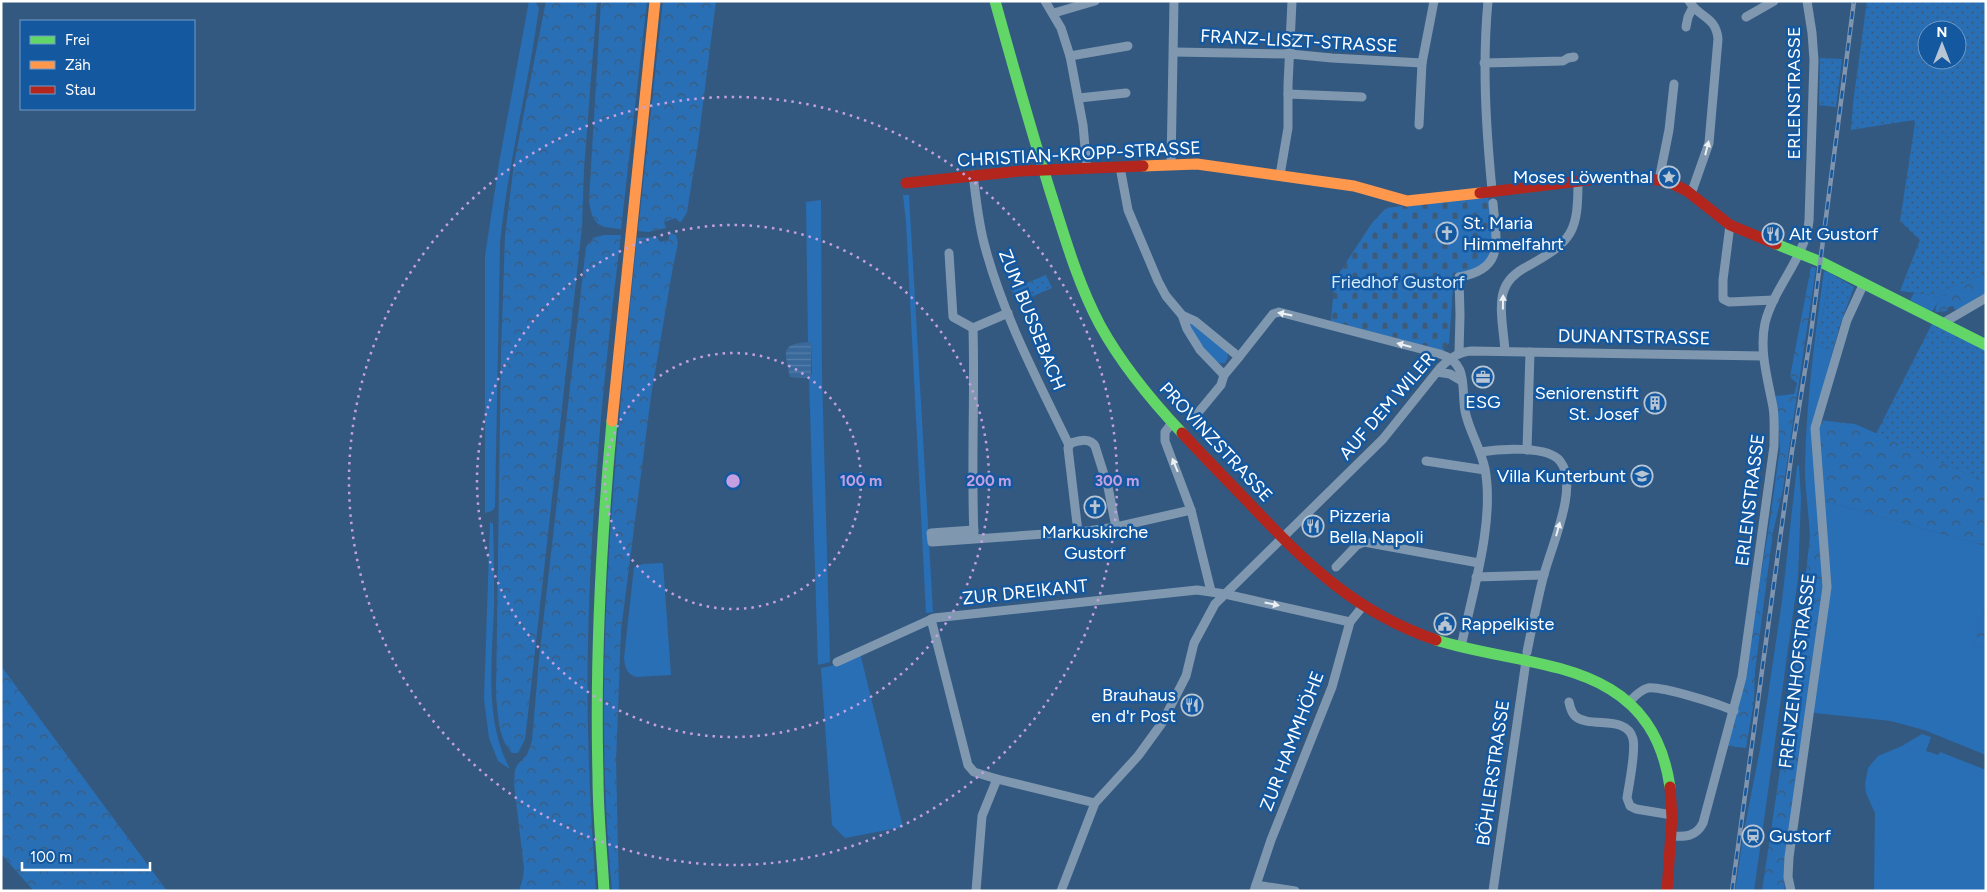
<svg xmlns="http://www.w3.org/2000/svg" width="1987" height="892" viewBox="0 0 1987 892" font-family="Figtree,sans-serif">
  <defs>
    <pattern id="forest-crowns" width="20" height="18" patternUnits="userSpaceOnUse" patternTransform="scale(1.25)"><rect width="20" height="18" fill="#296fb6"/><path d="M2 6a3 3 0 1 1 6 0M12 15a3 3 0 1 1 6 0" fill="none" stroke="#3e5a76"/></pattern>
    <pattern id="cemetery-stones" width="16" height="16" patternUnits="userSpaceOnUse" patternTransform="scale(1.25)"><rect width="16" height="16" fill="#296fb6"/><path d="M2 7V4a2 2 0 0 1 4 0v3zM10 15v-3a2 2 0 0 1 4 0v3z" fill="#3e5a76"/></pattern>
    <pattern id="park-dots" width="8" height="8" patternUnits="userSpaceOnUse" patternTransform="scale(1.25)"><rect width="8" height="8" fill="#296fb6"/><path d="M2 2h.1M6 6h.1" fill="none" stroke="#3e5a76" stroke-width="1.8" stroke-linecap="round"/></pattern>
    <pattern id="water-rules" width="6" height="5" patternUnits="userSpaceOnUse" patternTransform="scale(1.25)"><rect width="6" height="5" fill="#39689b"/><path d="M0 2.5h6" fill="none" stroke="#577faa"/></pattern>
  </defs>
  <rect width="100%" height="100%" fill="#345980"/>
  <g fill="#296fb6">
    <path d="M529 1H535L539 8C528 87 508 164 500 243L495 507 492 511 485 513V256L499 163Z"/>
    <path d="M903 195H909L933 612 926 613 906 222Z"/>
    <path d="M821 200 822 374 830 662 818 665 809 378 812 373 811 343 808 342 806 202Z"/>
    <path d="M1824 271 1830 273 1817 346 1833 350 1812 428 1821 537 1817 532 1810 537C1809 514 1805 491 1805 468 1806 402 1815 336 1824 271Z"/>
    <path d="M1914 293 1933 295 1935 298 1944 294 1947 297 1937 303 1932 312 1910 300Z"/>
    <path d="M1186 319 1227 352 1228 357 1225 363C1211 368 1192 330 1186 319Z"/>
    <path d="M1799 465 1801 499 1798 578 1754 891H1735L1744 831 1760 749 1782 601 1797 466Z"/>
    <path d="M1824 501 1986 546V606L1973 645 1986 650V755L1924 730 1891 721 1815 713 1813 711Z"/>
    <path d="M490 522 493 524C494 552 494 580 494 608 492 661 484 721 510 769L498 761 489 738 484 699Z"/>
    <path d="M663 563 671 675 636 677C627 674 625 668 624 658L634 567 643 564Z"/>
    <path d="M860 653 903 827 845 838 832 825 821 668 831 666Z"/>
    <path d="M1796 658 1797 666 1802 670 1811 669 1807 711 1789 710Z"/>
    <path d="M1922 734 1931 737 1926 751 1938 755 1940 752 1986 770V891H1874L1875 813 1866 793 1865 784 1868 768 1878 756 1902 746Z"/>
  </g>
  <g fill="url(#forest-crowns)">
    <path d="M546 1H597L584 169 582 227 529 705 525 739 518 753H512C498 739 498 713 496 695L501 354 505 236 514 164Z"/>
    <path d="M601 1H647L621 229C598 227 593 226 589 201Z"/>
    <path d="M663 1H716L698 143 687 212 681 222 678 221 676 218 664 222 666 228 649 232 638 231Z"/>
    <path d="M670 233 676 235 678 243 672 272 651 396 621 630 616 761 619 891H612C591 673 615 455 637 238L657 237 660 242 668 240Z"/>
    <path d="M604 235H621C604 370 591 506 588 642 586 725 590 808 596 891H519L523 878 524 868 514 784 515 770 518 764 527 755 532 741 539 659 586 247 593 238Z"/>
    <path d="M1811 267 1816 268 1783 489 1773 532 1755 671 1754 701 1746 748 1727 746 1744 678 1770 520 1780 448 1776 396 1794 394 1797 383 1790 377Z"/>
    <path d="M1986 273V295L1965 307 1955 310 1953 306 1948 307V311L1935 312 1937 303 1947 296 1944 294 1935 298 1933 295Z"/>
    <path d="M1818 420 1855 424 1986 482V546L1824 501Z"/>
    <path d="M1817 532 1821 537 1823 601 1811 669 1802 670 1797 666 1796 658 1810 537Z"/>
    <path d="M1986 606V650L1973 645Z"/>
    <path d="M1 666 167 891H34L1 854Z"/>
    <path d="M1789 710 1807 711 1785 884 1784 891H1762Z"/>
  </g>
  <path fill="url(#cemetery-stones)" d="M1488 195C1493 230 1503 272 1454 274L1449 343 1443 351 1331 321 1334 287 1338 275 1372 223 1386 208Z"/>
  <g fill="url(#park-dots)" fill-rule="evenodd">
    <path d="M1867 1H1986V273L1933 295 1900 291 1920 240 1900 221 1915 123 1914 120 1851 130 1853 103ZM1927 30H1957V60H1927Z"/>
    <path d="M1820 58 1842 59 1836 107 1819 105Z"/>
    <path d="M1830 273 1854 287 1840 325 1833 350 1817 346Z"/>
    <path d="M1046 275 1052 288 1017 303 1011 290Z"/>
    <path d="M1933 322 1986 349V482L1876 434Z"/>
  </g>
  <path fill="url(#water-rules)" d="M808 342 811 343V376L809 378 790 377C786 354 778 344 808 342Z"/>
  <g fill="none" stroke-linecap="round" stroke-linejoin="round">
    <g stroke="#7f98b0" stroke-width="9">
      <path d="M1045 1 1061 28 1070 56 1083 125 1087 169"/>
      <path d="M1488 1C1482 65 1486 127 1492 190"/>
      <path d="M1689 1C1699 18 1716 16 1718 39L1709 143 1691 194"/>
      <path d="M1054 13 1095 1"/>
      <path d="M1746 17 1774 1"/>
      <path d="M1686 27 1688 17 1693 7"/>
      <path d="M1174 52 1290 54 1332 58 1422 63"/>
      <path d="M1070 56 1128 46"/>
      <path d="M1484 63 1563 61 1568 58 1574 57"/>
      <path d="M1288 94 1362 97"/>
      <path d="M1079 98 1126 93"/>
      <path d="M1419 125 1422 63 1434 1"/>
      <path d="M1171 165 1174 1"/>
      <path d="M1120 167 1128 210 1158 281 1166 296 1182 315 1187 329 1200 350 1224 375 1239 357 1195 321 1182 315"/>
      <path d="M973 175C976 197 978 220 984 243 1002 313 1037 379 1069 445"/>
      <path d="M1280 175 1288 128V85L1292 1"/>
      <path d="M1659 180 1669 130 1674 84"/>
      <path d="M1730 225 1723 280V299L1729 302 1774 300"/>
      <path d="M949 253 953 317 973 328"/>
      <path d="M1943 323 1986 298"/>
      <path d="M973 328C975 398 971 467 974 536"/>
      <path d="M973 328 1008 313"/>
      <path d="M1505 351C1504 334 1498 305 1504 290 1508 278 1518 271 1528 266 1573 241 1578 232 1578 181"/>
      <path d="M1459 353 1460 315 1459 277C1506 269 1496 240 1493 203"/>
      <path d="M1239 357 1273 314 1279 312 1440 354C1469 363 1461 387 1465 411 1469 431 1481 449 1485 469 1495 522 1472 594 1461 647"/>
      <path d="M1437 372 1450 374 1462 381"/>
      <path d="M1197 414 1221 385 1224 375"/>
      <path d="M1172 423 1165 432V441L1191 510 1211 591"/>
      <path d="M1527 450 1530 352"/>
      <path d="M1480 452C1498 449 1548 445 1560 461 1580 486 1550 549 1543 578 1537 602 1532 627 1527 652"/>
      <path d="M1426 461 1485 470"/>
      <path d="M974 530 931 533 932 542 1087 531 1116 527 1191 510"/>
      <path d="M1078 532 1068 448 1071 443C1079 441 1090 437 1095 446L1108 487 1116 527"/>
      <path d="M1336 567 1357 545 1364 542 1479 563"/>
      <path d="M1476 577 1544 575"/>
      <path d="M931 619 968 765 974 772 997 779"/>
      <path d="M837 662 934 618 1197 590 1225 594 1350 622"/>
      <path d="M1569 702C1570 707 1571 712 1575 716 1590 729 1627 714 1633 739 1636 752 1629 784 1627 798L1630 806 1636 809 1672 815"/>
      <path d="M1629 702C1634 697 1640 690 1648 688 1661 686 1720 704 1734 711"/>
      <path d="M1671 836C1685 837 1696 837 1703 823L1742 677 1774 446C1774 433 1775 420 1773 407 1768 380 1759 351 1765 323 1774 287 1805 258 1809 221L1814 60 1812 33 1807 1"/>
      <path d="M1256 885 1295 891"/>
      <path d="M976 891 982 816 997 779 1095 803"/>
      <path d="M1061 891 1095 803 1138 756 1162 723 1186 676 1194 643 1215 604 1383 439 1440 368C1449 359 1458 352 1471 351L1763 356"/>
      <path d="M1254 891 1271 840 1332 687 1350 622 1363 606"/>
      <path d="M1493 891 1526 661"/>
      <path d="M1791 891 1788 877 1789 857 1827 587 1815 428 1847 320 1864 283"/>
    </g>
    <g stroke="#63d668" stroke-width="11">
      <path d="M995 1C1013 66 1031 130 1051 194 1065 238 1078 284 1100 325 1122 365 1151 400 1182 433"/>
      <path d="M1776 244 1821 262 1986 345"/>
      <path d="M1436 640C1532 670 1651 656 1670 787"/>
      <path d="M604 891C602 853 598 815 598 777 595 659 601 540 612 421"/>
    </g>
    <g stroke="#ff974d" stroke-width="11">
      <path d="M1143 166 1197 164 1354 186 1407 201 1480 193"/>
      <path d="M612 421 655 1"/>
    </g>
    <g stroke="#b3261e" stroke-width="11">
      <path d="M906 183 1020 171 1143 166"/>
      <path d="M1480 193 1605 178 1659 180 1669 182 1687 191 1730 225 1776 244"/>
      <path d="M1182 433C1204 457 1226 479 1248 502 1306 563 1354 612 1436 640"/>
      <path d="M1667 891 1672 817 1670 787"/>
    </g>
    <g stroke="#7f95af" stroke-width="4.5">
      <path id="rail" d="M1732 891 1792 451 1811 333 1854 1"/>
    </g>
    <use href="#rail" stroke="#1458a0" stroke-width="2.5" stroke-dasharray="8" stroke-linecap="butt"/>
  </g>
  <defs><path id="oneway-solid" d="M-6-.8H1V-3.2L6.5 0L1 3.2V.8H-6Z" transform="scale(1.25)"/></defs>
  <g fill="#ecf0f3">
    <use href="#oneway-solid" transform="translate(1707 148) rotate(-76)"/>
    <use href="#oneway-solid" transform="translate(1503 302) rotate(-89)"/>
    <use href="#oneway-solid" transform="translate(1285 314) rotate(-169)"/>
    <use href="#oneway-solid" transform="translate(1404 345) rotate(-165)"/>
    <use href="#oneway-solid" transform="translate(1175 465) rotate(-112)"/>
    <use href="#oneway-solid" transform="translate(1558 529) rotate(-75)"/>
    <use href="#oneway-solid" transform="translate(1272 604) rotate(12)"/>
  </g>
  <g fill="none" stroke="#c4a0e2" stroke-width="2.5" stroke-dasharray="2.5 5">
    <circle cx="733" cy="481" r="128"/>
    <circle cx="733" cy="481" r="256"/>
    <circle cx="733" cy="481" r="384"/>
  </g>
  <defs>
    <g id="sight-ring" transform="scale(1.125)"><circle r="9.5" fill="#1458a0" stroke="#b8c5d3" stroke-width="1.5"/><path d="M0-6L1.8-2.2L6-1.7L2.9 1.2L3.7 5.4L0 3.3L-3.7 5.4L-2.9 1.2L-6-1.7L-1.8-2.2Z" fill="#b8c5d3"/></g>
    <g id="church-ring" transform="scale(1.125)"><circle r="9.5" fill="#1458a0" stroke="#b8c5d3" stroke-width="1.5"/><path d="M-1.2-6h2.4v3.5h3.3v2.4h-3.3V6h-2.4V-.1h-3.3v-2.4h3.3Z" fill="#b8c5d3"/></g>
    <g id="restaurant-ring" transform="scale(1.125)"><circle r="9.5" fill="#1458a0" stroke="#b8c5d3" stroke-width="1.5"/><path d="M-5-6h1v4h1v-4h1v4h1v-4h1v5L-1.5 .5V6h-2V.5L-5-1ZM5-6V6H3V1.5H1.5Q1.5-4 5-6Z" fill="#b8c5d3"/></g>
    <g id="office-ring" transform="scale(1.125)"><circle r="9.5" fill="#1458a0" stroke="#b8c5d3" stroke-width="1.5"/><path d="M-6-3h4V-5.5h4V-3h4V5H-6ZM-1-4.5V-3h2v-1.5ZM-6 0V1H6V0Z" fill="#b8c5d3"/></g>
    <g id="building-ring" transform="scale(1.125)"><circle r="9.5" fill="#1458a0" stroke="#b8c5d3" stroke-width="1.5"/><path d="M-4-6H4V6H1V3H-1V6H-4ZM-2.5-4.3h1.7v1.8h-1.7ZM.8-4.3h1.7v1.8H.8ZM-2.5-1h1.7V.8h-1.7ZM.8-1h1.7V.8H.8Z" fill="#b8c5d3"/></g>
    <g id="school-ring" transform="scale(1.125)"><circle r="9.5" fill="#1458a0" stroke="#b8c5d3" stroke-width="1.5"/><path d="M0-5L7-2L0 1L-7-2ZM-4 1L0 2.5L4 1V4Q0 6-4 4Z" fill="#b8c5d3"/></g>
    <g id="civic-ring" transform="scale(1.125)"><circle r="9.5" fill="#1458a0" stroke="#b8c5d3" stroke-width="1.5"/><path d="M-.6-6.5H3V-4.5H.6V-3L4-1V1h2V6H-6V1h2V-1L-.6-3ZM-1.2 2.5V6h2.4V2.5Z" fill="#b8c5d3"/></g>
    <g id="station-ring" transform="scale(1.125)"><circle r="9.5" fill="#1458a0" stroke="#b8c5d3" stroke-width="1.5"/><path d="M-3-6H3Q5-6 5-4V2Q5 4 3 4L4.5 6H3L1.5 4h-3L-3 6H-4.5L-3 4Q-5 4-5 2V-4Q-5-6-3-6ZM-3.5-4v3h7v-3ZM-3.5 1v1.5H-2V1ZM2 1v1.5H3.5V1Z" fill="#b8c5d3"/></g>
  </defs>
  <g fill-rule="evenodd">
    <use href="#sight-ring" x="1669" y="177"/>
    <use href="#church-ring" x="1447" y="233"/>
    <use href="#restaurant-ring" x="1773" y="234"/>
    <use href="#office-ring" x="1483" y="377"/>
    <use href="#building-ring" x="1655" y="403"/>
    <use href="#school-ring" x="1642" y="476"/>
    <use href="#church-ring" x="1095" y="507"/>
    <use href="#restaurant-ring" x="1313" y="526"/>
    <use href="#civic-ring" x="1445" y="624"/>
    <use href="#restaurant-ring" x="1192" y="705"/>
    <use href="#station-ring" x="1753" y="836"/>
  </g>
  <g text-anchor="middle" stroke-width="5" stroke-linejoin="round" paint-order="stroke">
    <g font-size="18" fill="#fff" stroke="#1458a0">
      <text transform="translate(1299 41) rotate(3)" y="6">FRANZ-LISZT-STRASSE</text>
      <text transform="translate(1794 93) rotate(-90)" y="6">ERLENSTRASSE</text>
      <text transform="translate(1079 154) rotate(-3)" y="6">CHRISTIAN-KROPP-STRASSE</text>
      <text transform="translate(1032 320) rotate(68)" y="6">ZUM BUSSEBACH</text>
      <text transform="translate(1634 337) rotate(1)" y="6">DUNANTSTRASSE</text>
      <text transform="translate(1387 406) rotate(-49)" y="6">AUF DEM WILER</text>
      <text transform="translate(1216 442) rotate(47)" y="6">PROVINZSTRASSE</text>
      <text transform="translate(1750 500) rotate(-83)" y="6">ERLENSTRASSE</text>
      <text transform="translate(1025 592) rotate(-6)" y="6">ZUR DREIKANT</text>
      <text transform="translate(1797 671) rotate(-83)" y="6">FRENZENHOFSTRASSE</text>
      <text transform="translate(1292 741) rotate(-69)" y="6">ZUR HAMMHÖHE</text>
      <text transform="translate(1493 773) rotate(-82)" y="6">BÖHLERSTRASSE</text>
    </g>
    <g font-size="18" fill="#fff" stroke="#1458a0" text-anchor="start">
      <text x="1653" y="183" text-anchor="end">Moses Löwenthal</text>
      <text x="1463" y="229">St. Maria<tspan x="1463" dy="21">Himmelfahrt</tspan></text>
      <text x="1789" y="240">Alt Gustorf</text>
      <text x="1639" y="399" text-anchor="end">Seniorenstift<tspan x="1639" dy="21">St. Josef</tspan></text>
      <text x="1483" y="408" text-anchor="middle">ESG</text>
      <text x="1626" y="482" text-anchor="end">Villa Kunterbunt</text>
      <text x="1329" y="522">Pizzeria<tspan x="1329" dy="21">Bella Napoli</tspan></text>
      <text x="1095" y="538" text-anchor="middle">Markuskirche<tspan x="1095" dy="21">Gustorf</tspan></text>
      <text x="1461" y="630">Rappelkiste</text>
      <text x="1176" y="701" text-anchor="end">Brauhaus<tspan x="1176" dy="21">en d'r Post</tspan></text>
      <text x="1769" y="842">Gustorf</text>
    </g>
    <g font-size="18" fill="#d5eafd" stroke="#1458a0">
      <text x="1398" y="288">Friedhof Gustorf</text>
    </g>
  </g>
  <circle cx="733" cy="481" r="8" fill="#c4a0e2" stroke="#1458a0" stroke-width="2.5"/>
  <g font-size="15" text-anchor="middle" font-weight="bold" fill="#c4a0e2" stroke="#1458a0" stroke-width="5" stroke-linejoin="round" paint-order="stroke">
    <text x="861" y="486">100 m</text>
    <text x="989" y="486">200 m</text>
    <text x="1117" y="486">300 m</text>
  </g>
  <rect width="1987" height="892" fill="none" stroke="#ffffff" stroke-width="5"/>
  <rect x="20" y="20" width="175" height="90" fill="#1458a0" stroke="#729bc6"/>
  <rect x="30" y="36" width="25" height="8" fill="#63d668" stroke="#729bc6"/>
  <text x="65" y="45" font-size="15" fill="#ffffff">Frei</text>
  <rect x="30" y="61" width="25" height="8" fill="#ff974d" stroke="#729bc6"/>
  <text x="65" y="70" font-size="15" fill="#ffffff">Zäh</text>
  <rect x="30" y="86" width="25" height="8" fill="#b3261e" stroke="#729bc6"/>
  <text x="65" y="95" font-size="15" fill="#ffffff">Stau</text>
  <g transform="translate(1942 45)"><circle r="24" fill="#1458a0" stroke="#729bc6"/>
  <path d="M0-4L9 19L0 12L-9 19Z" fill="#b8c5d3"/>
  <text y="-8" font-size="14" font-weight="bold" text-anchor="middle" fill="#ffffff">N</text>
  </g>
  <path d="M22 862v8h128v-8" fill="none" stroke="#ffffff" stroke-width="2.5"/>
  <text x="30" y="862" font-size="15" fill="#ffffff" stroke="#1458a0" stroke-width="4" paint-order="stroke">100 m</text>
</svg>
